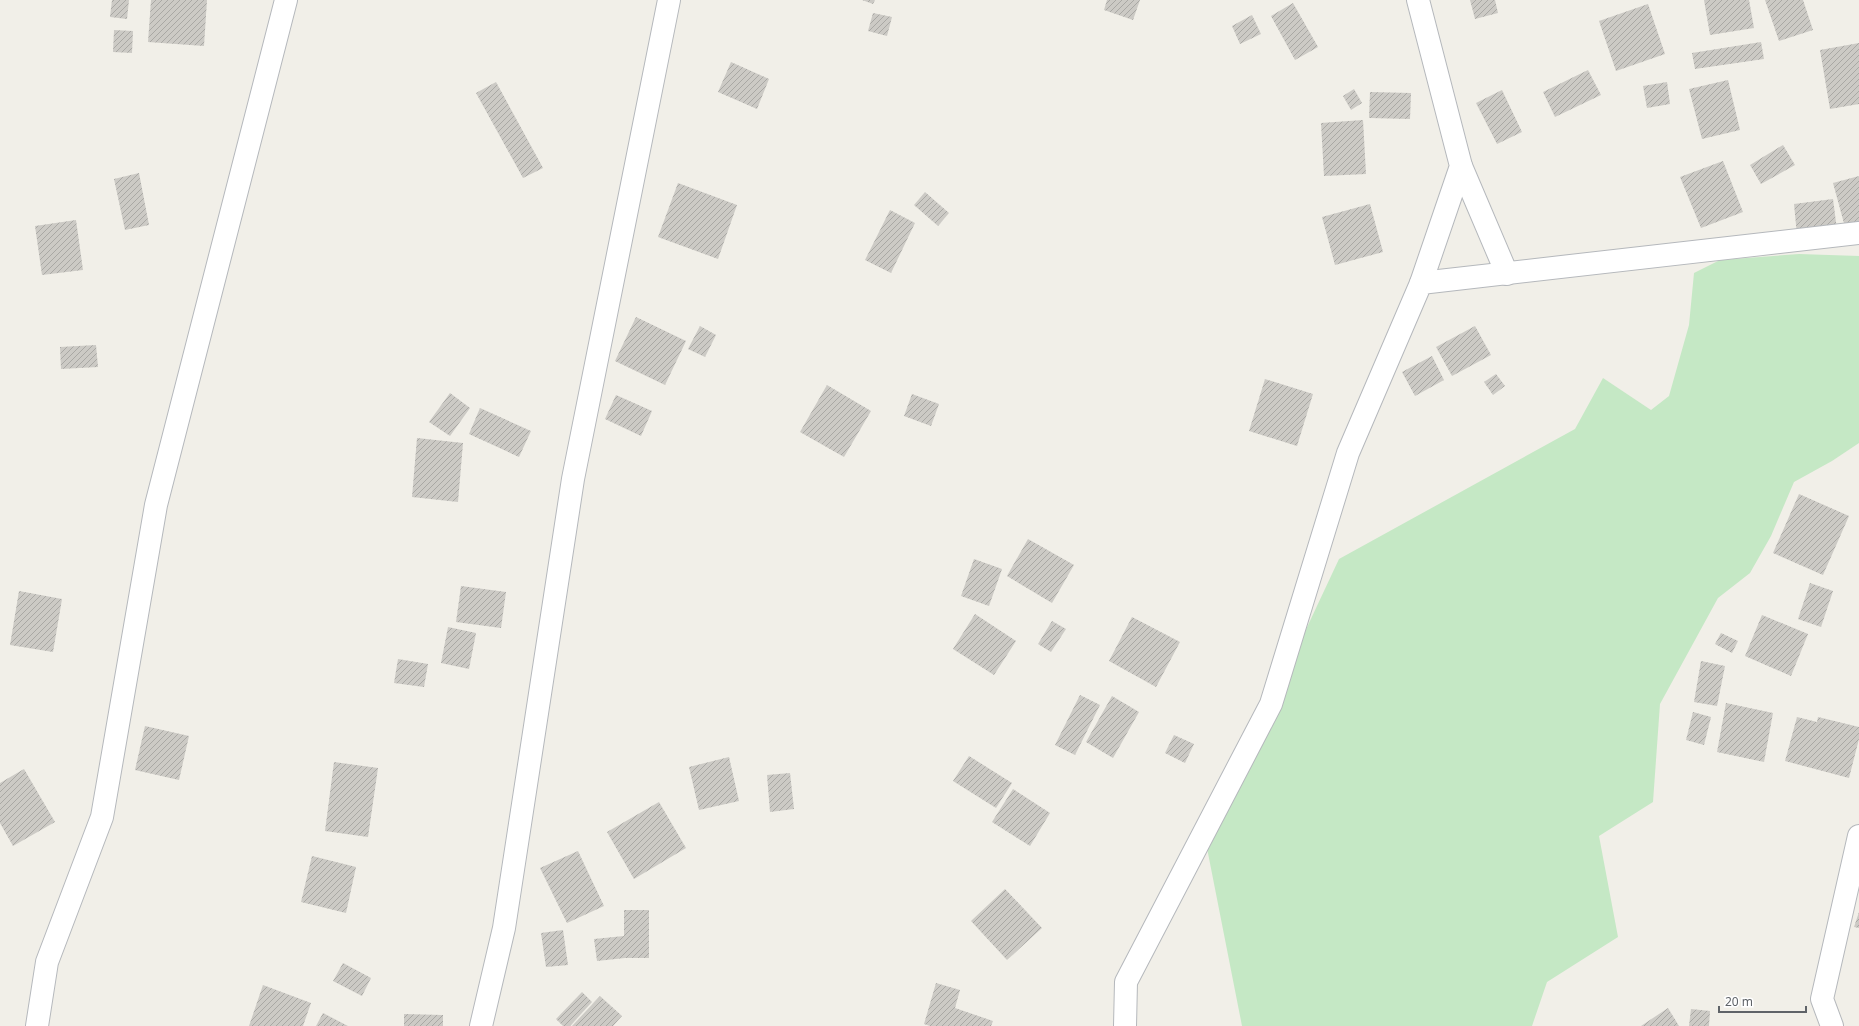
<svg xmlns="http://www.w3.org/2000/svg" width="1859" height="1026" viewBox="0 0 1859 1026" font-family="'Noto Sans',sans-serif">
  <defs>
    <pattern id="building-hatch" width="6" height="6" patternUnits="userSpaceOnUse"><rect width="6" height="6" fill="#cccac5"/><path d="M-1 1l2-2M0 6l6-6M5 7l2-2" fill="none" stroke="#a9a8a4"/></pattern>
  </defs>
  <rect width="100%" height="100%" fill="#f1efe8"/>
  <path fill="#c5e8c5" d="M1799 254 1859 256V443L1832 461 1794 482 1771 536 1750 573 1718 598 1660 704 1653 802 1599 836 1618 937 1547 982 1532 1026H1242L1206 843 1339 559 1575 429 1603 378 1651 410 1669 396 1689 325 1694 273 1720 260Z"/>
  <g fill="url(#building-hatch)">
    <path d="M112 0H129L127 19 110 17Z"/>
    <path d="M151 0H207L204 46 148 42Z"/>
    <path d="M862 0H875L873 4Z"/>
    <path d="M1107 0H1140L1133 20 1104 10Z"/>
    <path d="M1470 0H1495L1498 13 1475 19Z"/>
    <path d="M1704 0H1749L1754 28 1710 35Z"/>
    <path d="M1765 0H1803L1813 30 1779 41Z"/>
    <path d="M1293 3 1318 47 1295 60 1271 16Z"/>
    <path d="M1648 4 1665 54 1616 71 1599 21Z"/>
    <path d="M873 13 892 17 887 36 868 31Z"/>
    <path d="M1252 15 1261 34 1240 44 1232 26Z"/>
    <path d="M114 30 133 31 132 53 113 52Z"/>
    <path d="M1761 42 1764 59 1695 69 1692 53Z"/>
    <path d="M1859 43V104L1830 109 1820 50Z"/>
    <path d="M731 62 769 79 757 109 718 92Z"/>
    <path d="M1588 70 1601 95 1555 117 1543 92Z"/>
    <path d="M1728 80 1740 130 1702 139 1689 89Z"/>
    <path d="M496 82 543 168 523 178 476 93Z"/>
    <path d="M1667 82 1670 104 1647 108 1643 86Z"/>
    <path d="M1354 89 1362 103 1351 110 1343 96Z"/>
    <path d="M1502 90 1522 132 1497 144 1476 103Z"/>
    <path d="M1370 92 1411 93 1410 119 1369 118Z"/>
    <path d="M1363 120 1366 174 1324 176 1321 123Z"/>
    <path d="M1783 145 1795 165 1761 184 1750 165Z"/>
    <path d="M1723 161 1743 212 1701 228 1680 177Z"/>
    <path d="M139 173 149 225 125 230 114 179Z"/>
    <path d="M1859 176V223L1845 227 1833 183Z"/>
    <path d="M678 183 737 205 718 259 658 237Z"/>
    <path d="M925 192 949 213 938 226 914 205Z"/>
    <path d="M1833 199 1837 230 1797 235 1794 204Z"/>
    <path d="M1370 204 1383 252 1335 265 1322 217Z"/>
    <path d="M890 210 915 223 891 273 865 260Z"/>
    <path d="M76 220 83 270 42 275 35 226Z"/>
    <path d="M636 317 686 341 665 385 615 361Z"/>
    <path d="M700 326 716 335 705 357 688 349Z"/>
    <path d="M1475 326 1491 355 1452 376 1436 347Z"/>
    <path d="M96 345 98 367 61 369 60 347Z"/>
    <path d="M1432 356 1444 380 1415 396 1402 372Z"/>
    <path d="M1496 374 1505 386 1493 395 1484 382Z"/>
    <path d="M1265 379 1313 394 1297 446 1249 431Z"/>
    <path d="M827 385 871 411 844 457 800 432Z"/>
    <path d="M450 393 470 408 450 436 429 422Z"/>
    <path d="M912 394 939 404 931 426 904 416Z"/>
    <path d="M616 395 652 411 641 436 605 419Z"/>
    <path d="M480 408 531 431 519 457 469 434Z"/>
    <path d="M417 438 463 443 458 502 412 497Z"/>
    <path d="M1799 494 1849 516 1823 575 1773 553Z"/>
    <path d="M1028 539 1074 565 1052 603 1007 576Z"/>
    <path d="M974 559 1002 569 989 606 961 596Z"/>
    <path d="M1810 583 1833 591 1821 627 1798 619Z"/>
    <path d="M461 586 506 592 501 628 456 622Z"/>
    <path d="M19 591 62 599 53 652 10 645Z"/>
    <path d="M975 614 1016 641 994 675 953 649Z"/>
    <path d="M1762 615 1808 634 1791 676 1745 656Z"/>
    <path d="M1132 617 1180 642 1156 687 1109 661Z"/>
    <path d="M1052 621 1066 629 1051 652 1038 644Z"/>
    <path d="M448 627 476 633 469 669 441 663Z"/>
    <path d="M1721 633 1738 641 1732 653 1715 644Z"/>
    <path d="M398 659 428 664 424 687 394 683Z"/>
    <path d="M1701 661 1725 666 1717 706 1694 702Z"/>
    <path d="M1080 695 1100 705 1075 755 1055 745Z"/>
    <path d="M1112 696 1139 712 1113 758 1086 742Z"/>
    <path d="M1726 703 1773 713 1764 762 1717 752Z"/>
    <path d="M1693 712 1711 717 1704 745 1686 740Z"/>
    <path d="M1797 717 1817 722 1818 717 1859 727V739L1849 778 1785 761Z"/>
    <path d="M145 726 189 736 179 780 135 770Z"/>
    <path d="M1174 735 1194 744 1185 763 1165 753Z"/>
    <path d="M969 756 1012 783 996 808 953 781Z"/>
    <path d="M729 757 739 801 699 810 689 767Z"/>
    <path d="M334 762 378 768 368 837 325 831Z"/>
    <path d="M24 769 55 822 13 846 0 823V783Z"/>
    <path d="M790 773 794 809 770 812 767 775Z"/>
    <path d="M1013 789 1050 813 1030 846 992 822Z"/>
    <path d="M659 802 686 848 634 879 607 832Z"/>
    <path d="M578 851 604 906 567 923 540 868Z"/>
    <path d="M312 856 356 867 346 913 301 902Z"/>
    <path d="M1005 889 1042 928 1007 960 971 921Z"/>
    <path d="M624 910H649V958H625L597 961 594 939 624 936Z"/>
    <path d="M1859 912V928L1854 927Z"/>
    <path d="M563 930 568 965 546 967 541 933Z"/>
    <path d="M343 963 371 978 362 996 333 981Z"/>
    <path d="M936 983 960 990 955 1008 993 1021 991 1026H930L924 1024Z"/>
    <path d="M263 985 311 1003 303 1026H249Z"/>
    <path d="M582 992 592 1002 570 1026H563L556 1019Z"/>
    <path d="M600 996 622 1016 613 1026H572Z"/>
    <path d="M1668 1008 1679 1026H1641Z"/>
    <path d="M1691 1009 1710 1011 1709 1026H1689Z"/>
    <path d="M323 1013 348 1026H316Z"/>
    <path d="M404 1014 443 1015V1026H404Z"/>
  </g>
  <g fill="none" stroke-linecap="round" stroke-linejoin="round">
    <g stroke="#b5b8bc" stroke-width="24">
      <g id="street">
        <path d="M1418 0 1461 166 1421 283"/>
        <path d="M1461 166 1507 274"/>
        <path d="M37 1026 47 962 102 817 156 505 286 0"/>
        <path d="M481 1026 504 928 573 479 669 0"/>
        <path d="M1125 1026 1126 982 1271 704 1348 453 1421 283 1859 233"/>
        <path d="M1832 1026 1822 999 1859 836"/>
      </g>
    </g>
    <use href="#street" stroke="#fff" stroke-width="22"/>
  </g>
  <path d="M1719 1006v6h87v-6" fill="none" stroke="#5f6368" stroke-width="2"/>
  <text x="1725" y="1006" font-size="12" fill="#5f6368" stroke="#ffffff" stroke-width="3" paint-order="stroke">20 m</text>
</svg>
